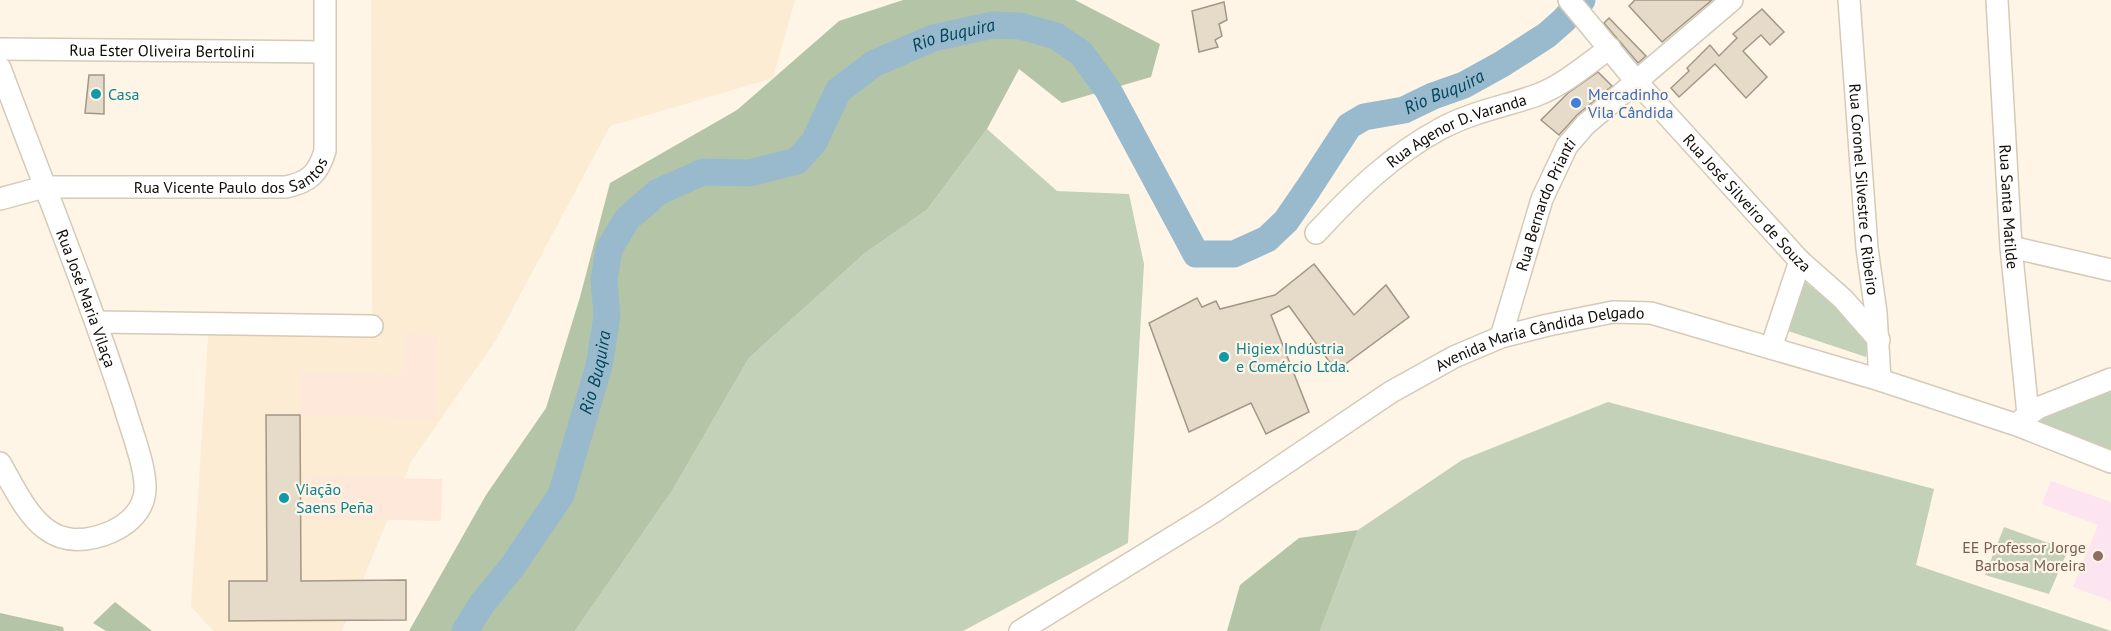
<svg xmlns="http://www.w3.org/2000/svg" width="2111" height="631" viewBox="0 0 2111 631" font-family="'PT Sans',sans-serif">
  <rect width="100%" height="100%" fill="#fef5e6"/>
  <path fill="#fbecd3" d="M371 0H795L773 78 610 126 496 340 412 460 342 631H214L191 607 209 323 120 322 92 310 372 326Z"/>
  <g fill="#fde8d9">
    <path d="M404 334 438 335 436 419 300 415 301 372 402 375Z"/>
    <path d="M308 477 442 479 441 521 307 518Z"/>
  </g>
  <path fill="#fce4f0" d="M2051 481 2111 502V601L2073 587 2098 525 2042 504Z"/>
  <g fill="#c3d1b9">
    <path d="M987 129 1057 191 1129 194 1144 264 1128 543 963 631H575L672 491 749 358 865 253 927 210Z"/>
    <path d="M1804 281 1869 334 1866 357 1788 331Z"/>
    <path d="M2111 389V451L2031 422Z"/>
    <path d="M1608 402 1934 489 1916 565 2111 631H1320L1358 530 1462 460Z"/>
    <path d="M2004 527 2068 550 2049 594 1985 575Z"/>
  </g>
  <g fill="#b4c5a7">
    <path d="M903 0H1075L1160 44 1151 77 1062 103 1019 69 987 129 927 210 865 253 749 358 672 491 575 631H409L486 495 546 408 580 297 610 183 737 110 839 21Z"/>
    <path d="M1358 530 1320 631H1227L1240 585 1299 538Z"/>
    <path d="M115 602 152 631H106L93 623Z"/>
    <path d="M0 613 63 627 64 631H0Z"/>
  </g>
  <g fill="none" stroke-linecap="round" stroke-linejoin="round">
    <path stroke="#98bacc" stroke-width="27" id="s1" d="M465 631 481 605 512 567 561 495 599 366 607 316 604 280 609 249 627 219 658 192 703 172 749 173 797 161 814 142 838 91 873 64 933 38 993 25 1020 26 1056 36 1081 53 1108 90 1196 254H1234L1267 239 1286 221 1308 189 1349 126 1364 117 1404 110 1433 96 1464 85 1502 64 1547 35 1564 20 1582 0"/>
  </g>
  <g fill="#e6dbc8" stroke="#a19786" stroke-width="1.5">
    <path d="M1635 0H1712L1662 42 1629 6Z"/>
    <path d="M1224 2 1227 20 1219 24 1222 36 1215 40 1218 47 1199 52 1192 11Z"/>
    <path d="M1762 9 1784 32 1770 45 1761 35 1743 51 1767 77 1746 98 1715 64 1679 97 1671 88 1689 71 1687 68 1710 45 1719 56 1737 38 1733 34Z"/>
    <path d="M1609 18 1646 56 1638 63 1604 23Z"/>
    <path d="M1598 72 1612 86 1577 115 1559 135 1541 120 1568 93Z"/>
    <path d="M89 75H104V114L85 113Z"/>
    <path d="M1314 264 1354 315 1386 285 1409 317 1336 371 1289 306 1271 315 1309 412 1266 434 1251 403 1189 432 1149 323 1197 298 1202 307 1216 301 1220 309 1275 295Z"/>
    <path d="M266 415H300L301 581 406 580V620L229 621V581H267Z"/>
  </g>
  <g fill="none" stroke-linecap="round" stroke-linejoin="round">
    <g stroke="#d4cab7" stroke-width="24">
      <g id="minor">
        <path id="s2" d="M1569 0 1636 81 1800 261 1843 299 1879 340"/>
        <path id="s3" d="M1849 0 1867 248 1876 313 1880 380"/>
        <path id="s4" d="M1997 0 2011 247 2028 414"/>
        <path id="s5" d="M0 49 324 52"/>
        <path id="s6" d="M0 68C42 181 87 291 124 405 130 427 150 476 144 497 140 514 126 525 111 532 46 559 26 509 0 463"/>
        <path id="s7" d="M0 199 44 187H286C309 182 318 174 325 151V0"/>
        <path id="s8" d="M1316 233C1353 193 1393 154 1442 128 1472 112 1506 106 1537 95 1564 85 1587 64 1610 48"/>
        <path d="M2011 247 2111 270"/>
        <path d="M97 322 372 326"/>
        <path id="s9" d="M1501 337 1542 199 1567 146 1585 125 1732 0"/>
        <path d="M1771 348 1800 261"/>
        <path d="M2019 422 2038 408 2111 379"/>
        <path id="s10" d="M1020 631 1212 513 1391 392 1454 357 1501 337 1548 325 1613 312 1651 313 1880 380 2017 425 2111 462"/>
      </g>
    </g>
    <use href="#minor" stroke="#fff" stroke-width="21"/>
  </g>
  <g fill="#0f9aa8" stroke="#fef5e6" stroke-width="2">
    <circle cx="96" cy="94" r="6"/>
    <circle cx="1224" cy="357" r="6"/>
    <circle cx="284" cy="498" r="6"/>
  </g>
  <circle fill="#3f7fe0" stroke="#fef5e6" stroke-width="2" cx="1576" cy="103" r="6"/>
  <circle fill="#8d6e63" stroke="#fef5e6" stroke-width="2" cx="2098" cy="556" r="6"/>
  <g text-anchor="middle" stroke-width="4.5" stroke-linejoin="round" paint-order="stroke">
    <g font-size="16" fill="#0f0b06" stroke="#fef5e6">
      <text dy="6" stroke="none"><textPath href="#s5" startOffset="162">Rua Ester Oliveira Bertolini</textPath></text>
      <text dy="6" stroke="none"><textPath href="#s8" startOffset="177">Rua Agenor D. Varanda</textPath></text>
      <text dy="6" stroke="none"><textPath href="#s7" startOffset="236">Rua Vicente Paulo dos Santos</textPath></text>
      <text dy="6" stroke="none"><textPath href="#s3" startOffset="190">Rua Coronel Silvestre C Ribeiro</textPath></text>
      <text dy="6" stroke="none"><textPath href="#s2" startOffset="270">Rua José Silveiro de Souza</textPath></text>
      <text dy="6" stroke="none"><textPath href="#s9" startOffset="140">Rua Bernardo Prianti</textPath></text>
      <text dy="6" stroke="none"><textPath href="#s4" startOffset="207">Rua Santa Matilde</textPath></text>
      <text dy="6" stroke="none"><textPath href="#s6" startOffset="246">Rua José Maria Vilaça</textPath></text>
      <text dy="6" stroke="none"><textPath href="#s10" startOffset="602">Avenida Maria Cândida Delgado</textPath></text>
    </g>
    <g font-size="16" fill="#0d838f" stroke="#fef5e6" text-anchor="start">
      <text x="108" y="100">Casa</text>
      <text x="1236" y="354">Higiex Indústria<tspan x="1236" dy="18">e Comércio Ltda.</tspan></text>
      <text x="296" y="495">Viação<tspan x="296" dy="18">Saens Peña</tspan></text>
    </g>
    <g font-size="16" fill="#366cbe" stroke="#fef5e6" text-anchor="start">
      <text x="1588" y="100">Mercadinho<tspan x="1588" dy="18">Vila Cândida</tspan></text>
    </g>
    <g font-size="16" fill="#785e54" stroke="#fef5e6" text-anchor="end">
      <text x="2086" y="553">EE Professor Jorge<tspan x="2086" dy="18">Barbosa Moreira</tspan></text>
    </g>
    <g font-size="18" font-style="italic" fill="#00445d" stroke="#fef5e6">
      <text dy="6" stroke="none"><textPath href="#s1" startOffset="852">Rio Buquira</textPath></text>
      <text dy="6" stroke="none"><textPath href="#s1" startOffset="1536">Rio Buquira</textPath></text>
      <text dy="6" stroke="none"><textPath href="#s1" startOffset="294">Rio Buquira</textPath></text>
    </g>
  </g>
</svg>
